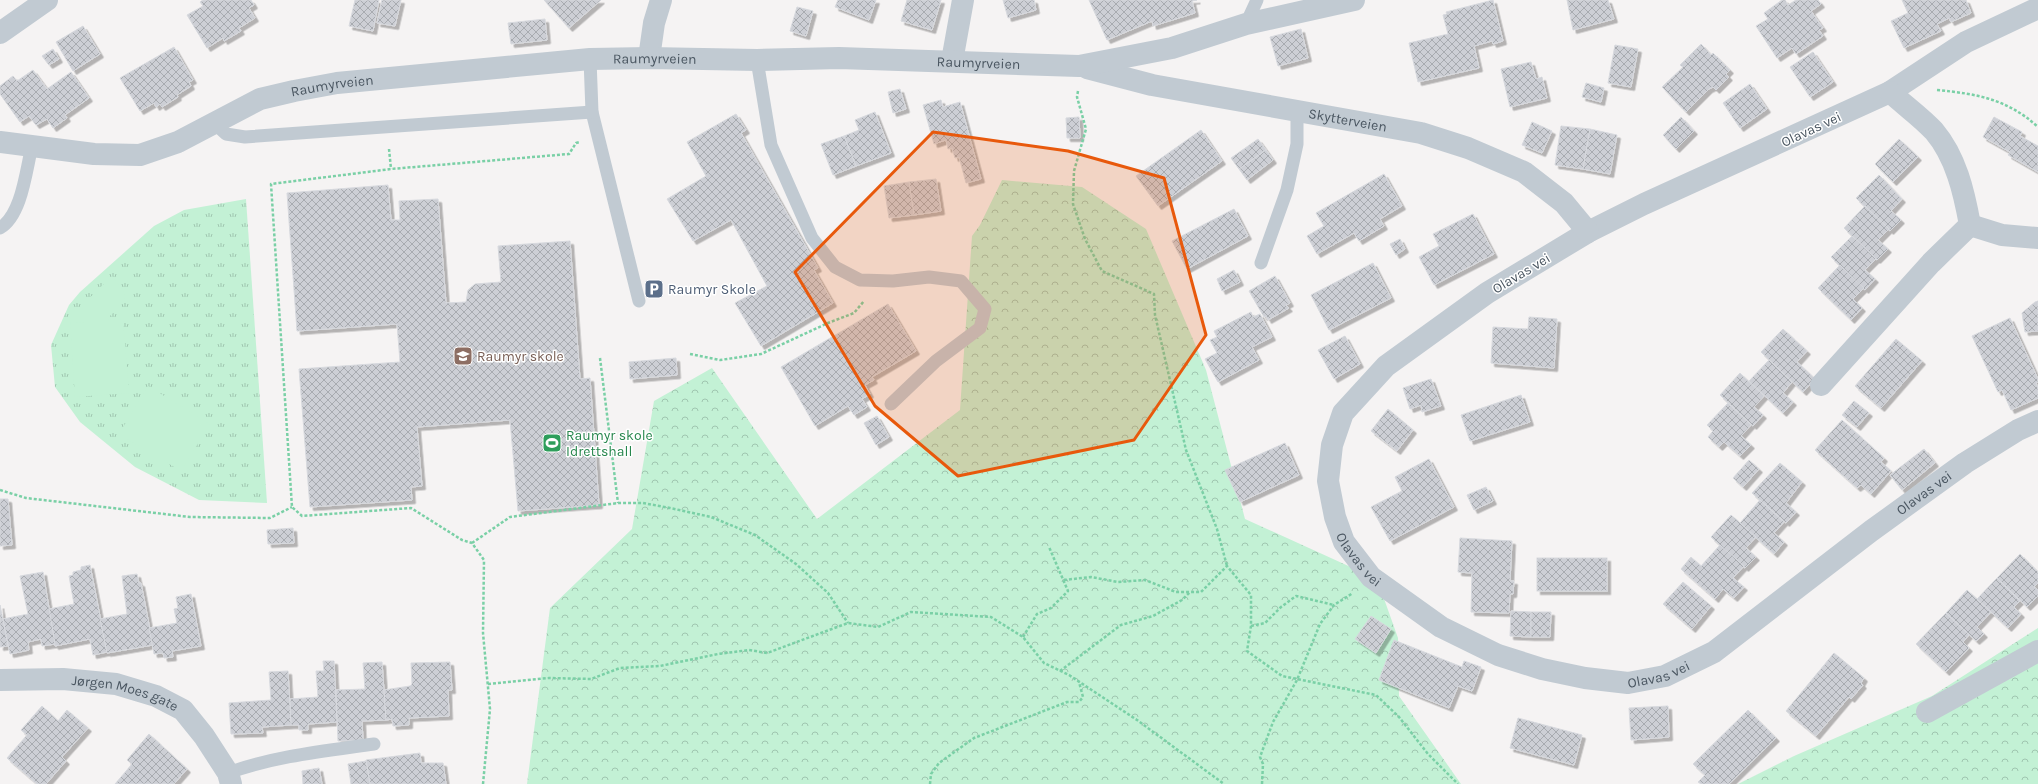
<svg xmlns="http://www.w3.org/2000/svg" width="2038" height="784" viewBox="0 0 2038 784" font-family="Karla,sans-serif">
  <defs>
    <pattern id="grass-tufts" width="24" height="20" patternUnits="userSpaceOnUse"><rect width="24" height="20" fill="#c3f1d5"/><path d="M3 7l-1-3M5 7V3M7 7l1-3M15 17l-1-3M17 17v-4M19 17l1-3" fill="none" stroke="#a0c6b0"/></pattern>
    <pattern id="forest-crowns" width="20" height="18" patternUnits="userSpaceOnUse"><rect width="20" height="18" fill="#c3f1d5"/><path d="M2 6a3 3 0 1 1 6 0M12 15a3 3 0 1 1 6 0" fill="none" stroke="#a0c6b0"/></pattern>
    <pattern id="building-cross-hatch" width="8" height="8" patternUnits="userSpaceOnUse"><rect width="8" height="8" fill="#cdcfd5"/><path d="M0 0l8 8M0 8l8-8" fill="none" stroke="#a8abb0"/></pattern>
    <filter id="shadow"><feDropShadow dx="3.5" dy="3.5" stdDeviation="0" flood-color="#0004"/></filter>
  </defs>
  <rect width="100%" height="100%" fill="#f5f3f3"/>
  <path fill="url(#grass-tufts)" d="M246 199 267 503 199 500 135 467 80 422 55 387 51 345 69 305 80 292 154 226 184 210Z"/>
  <g fill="url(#forest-crowns)">
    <path d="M1002 180 1082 187 1146 229 1206 370 1245 519 1377 579 1398 638 1399 696 1461 784H527L550 608 632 529 654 401 712 368 817 519 960 410 972 236 980 225Z"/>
    <path d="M2038 628V784H1738L1794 756 1932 696Z"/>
  </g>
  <g fill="#c3f1d5">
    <path d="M112 276 124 292 125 301 106 320 123 319 129 393 75 397 70 323 90 322 78 309Z"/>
    <path d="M148 386 210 424 181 471 119 434Z"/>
  </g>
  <g fill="url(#building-cross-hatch)" stroke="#d7d9de" filter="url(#shadow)">
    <path d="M203 0H251L254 5 249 8 255 18 239 28 241 31 224 41 223 38 207 48 187 15 203 6 200 2Z"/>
    <path d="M355 0H379L373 31 349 26Z"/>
    <path d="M382 0H401L395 26 377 23Z"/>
    <path d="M544 0H601L569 28Z"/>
    <path d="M838 0H876L869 20 835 7Z"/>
    <path d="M907 0H941L932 30 901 21Z"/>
    <path d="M1003 0H1034L1036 10 1008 18Z"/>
    <path d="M1089 0H1197L1192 1 1195 13 1153 26 1152 21 1107 40Z"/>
    <path d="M1493 0 1503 41 1493 44 1492 41 1474 46 1479 68 1418 82 1409 43 1448 34 1443 15 1447 14 1446 12Z"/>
    <path d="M1567 0H1608L1614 19 1573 30Z"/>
    <path d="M1782 0H1785L1788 5 1796 0H1818L1821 4 1811 11 1823 28 1819 30 1823 36 1796 54 1792 48 1777 58 1756 26 1768 19 1764 13Z"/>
    <path d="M1902 0H1966L1971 13 1951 22 1949 18 1937 24 1941 31 1904 48 1891 21 1908 13Z"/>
    <path d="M797 7 813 11 806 36 790 31Z"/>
    <path d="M545 19 547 40 511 44 508 23Z"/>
    <path d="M83 26 100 54 73 71 56 42Z"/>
    <path d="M1301 29 1308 58 1278 66 1270 37Z"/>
    <path d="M1701 44 1711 55 1713 53 1730 70 1726 74 1729 77 1716 90 1713 87 1709 89 1686 112 1662 87 1683 67 1680 65Z"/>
    <path d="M1615 45 1638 49 1631 87 1608 83Z"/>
    <path d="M174 47 193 80 189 82 191 86 177 95 178 97 162 107 160 104 156 107 154 103 140 111 120 78Z"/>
    <path d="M53 49 59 59 49 65 42 56Z"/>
    <path d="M1813 52 1833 82 1810 97 1790 67Z"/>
    <path d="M1531 62 1536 79 1542 77 1547 98 1510 107 1501 69Z"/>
    <path d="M33 70 47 89 71 72 89 98 65 115 67 118 53 128 47 119 36 125 29 116 20 122 0 94V86L13 76 17 81Z"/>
    <path d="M1586 83 1604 88 1601 102 1582 97Z"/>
    <path d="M1750 84 1767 109 1740 128 1723 103Z"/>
    <path d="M900 89 906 109 893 113 888 92Z"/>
    <path d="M941 100 943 107 960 102 981 179 966 183 959 157 955 158 952 148 948 149 946 140 934 144 923 105Z"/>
    <path d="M875 112 891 153 856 166 844 136 859 130 855 120Z"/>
    <path d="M736 114 746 130 741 133 818 268 814 270 833 303 761 346 735 303 767 286 731 220 693 241 667 199 706 176 687 142Z"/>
    <path d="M1079 117 1080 138H1067L1066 118Z"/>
    <path d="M1681 117 1694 131 1676 149 1663 135Z"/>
    <path d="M1994 117 2022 132 2020 136 2038 146V172L2008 155 2010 152 1983 137Z"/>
    <path d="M1532 122 1552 131 1542 153 1522 145Z"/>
    <path d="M1561 126 1590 129 1583 169 1555 165Z"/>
    <path d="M1590 129 1617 135 1610 174 1583 169Z"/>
    <path d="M1201 130 1222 161 1158 206 1136 176Z"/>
    <path d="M844 136 856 166 833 175 821 144Z"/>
    <path d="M1258 139 1266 150 1239 169 1231 158Z"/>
    <path d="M1899 139 1918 157 1893 182 1875 164Z"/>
    <path d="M1266 150 1273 160 1247 180 1239 169Z"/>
    <path d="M1384 174 1402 206 1380 219 1384 226 1359 241 1354 233 1317 254 1307 236 1324 226 1316 213Z"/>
    <path d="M1879 175 1902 199 1891 211 1901 220 1890 231 1856 198Z"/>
    <path d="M936 179 941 211 914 215 909 182Z"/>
    <path d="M909 182 914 215 889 218 884 186Z"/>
    <path d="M388 185 391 220H400L399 201 438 199 446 303 466 302 468 290 475 284 501 282 498 246 570 241 580 379 590 378 599 505 518 511 510 420 417 427 422 486 411 487 412 500 310 507 299 369 400 362 397 324 297 331 287 193Z"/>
    <path d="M1865 206 1889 229 1878 240 1888 249 1877 260 1844 228Z"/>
    <path d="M1234 209 1248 236 1187 269 1172 241Z"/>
    <path d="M1473 214 1494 254 1434 285 1419 257 1439 246 1433 234Z"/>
    <path d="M1852 236 1876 259 1865 270 1875 279 1865 290 1831 257Z"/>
    <path d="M1400 239 1405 249 1396 255 1390 244Z"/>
    <path d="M1373 263 1391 298 1329 330 1311 295Z"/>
    <path d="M1840 265 1864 288 1853 299 1862 308 1851 320 1818 288Z"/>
    <path d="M1234 270 1240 282 1222 291 1217 279Z"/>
    <path d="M1275 276 1290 303 1286 305 1289 308 1268 320 1266 316 1264 317 1249 291Z"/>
    <path d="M2038 301V331L2025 332 2022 313 2035 302Z"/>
    <path d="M888 304 916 351 872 377 874 380 865 385 870 394 862 399 867 407 854 415 848 406 815 426 781 367Z"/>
    <path d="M1251 312 1253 317 1260 314 1272 337 1252 347 1259 360 1218 382 1205 359 1217 353 1210 340 1217 337 1214 331Z"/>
    <path d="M1529 317 1557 319 1554 368 1491 363 1493 327 1528 329Z"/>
    <path d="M2010 318 2038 379V382L2036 383 2038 388V398L2011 410 2002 390 1998 392 1972 336Z"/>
    <path d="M1783 329 1807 351 1797 362 1815 379 1803 392 1761 352Z"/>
    <path d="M1345 336 1360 364 1334 379 1318 350Z"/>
    <path d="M1896 339 1922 361 1881 408 1855 386Z"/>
    <path d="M676 358 677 375 630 379 629 362Z"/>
    <path d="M1769 360 1792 382 1783 393 1793 402 1783 413 1749 381Z"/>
    <path d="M1740 373 1764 396 1754 407 1763 415 1753 426 1720 395Z"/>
    <path d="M1431 379 1441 406 1422 412 1421 405 1410 409 1403 388Z"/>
    <path d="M1521 395 1530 422 1470 441 1461 415Z"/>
    <path d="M1854 401 1869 413 1857 427 1842 415Z"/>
    <path d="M1728 403 1751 425 1741 436 1751 445 1740 456 1724 442 1719 447 1708 437 1713 431 1707 425Z"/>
    <path d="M1388 409 1413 430 1397 451 1371 431Z"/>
    <path d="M877 416 889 437 876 445 864 423Z"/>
    <path d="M1842 420 1884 458 1881 462 1891 471 1871 494 1861 485 1857 488 1815 450Z"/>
    <path d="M1285 443 1299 475 1240 502 1225 470Z"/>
    <path d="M1924 449 1935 463 1902 490 1890 475Z"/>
    <path d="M1429 459 1454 507 1390 541 1371 507 1402 491 1395 477Z"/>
    <path d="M1749 460 1759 469 1743 487 1733 478Z"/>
    <path d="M1780 463 1802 482 1786 503 1796 512 1786 523 1752 493Z"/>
    <path d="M1486 487 1493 501 1474 510 1467 495Z"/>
    <path d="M0 499H8L12 545 0 546Z"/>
    <path d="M1760 500 1784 522 1774 533 1784 542 1774 554 1740 523Z"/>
    <path d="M1731 515 1756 537 1746 548 1756 557 1745 568 1711 537Z"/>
    <path d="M293 528 294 543 268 544 267 530Z"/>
    <path d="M1460 538 1512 541 1510 581H1514L1513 594H1510L1509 613 1471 612 1472 573 1458 572Z"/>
    <path d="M1720 545 1744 566 1733 578 1744 587 1734 598 1723 589 1715 599 1681 569 1691 557 1701 566Z"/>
    <path d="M2020 554 2038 572V583L2034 587 2038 590V596L2027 607 1997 578Z"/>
    <rect x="1537" y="558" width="70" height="33"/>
    <path d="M90 565 107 652 93 655 90 639 55 646 48 610 49 609 74 604 69 576 73 575V572L81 570V567Z"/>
    <path d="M43 572 55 644 42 646 41 639 28 642 29 650 10 654 3 619 28 614 20 576Z"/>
    <path d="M137 574 139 583H141L153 645 107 653 100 619 127 614 122 576Z"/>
    <path d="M1997 578 2020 601 2014 607 2021 614 2008 628 1977 599Z"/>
    <path d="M1683 582 1711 606 1692 629 1663 604Z"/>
    <path d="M1967 590 1991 612 1977 627 1984 634 1976 641 1946 613Z"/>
    <path d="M191 594 201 646 172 651 173 657 164 658 163 653 154 654 149 628 177 623 174 609 178 608 176 597Z"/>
    <path d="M0 605 8 646 0 647Z"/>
    <path d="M1511 611 1531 612V637L1510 636Z"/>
    <path d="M1531 612H1551L1550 637H1531Z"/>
    <path d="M1946 613 1969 635 1963 642 1969 648 1946 672 1916 644Z"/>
    <path d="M1371 616 1391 629 1376 653 1355 639Z"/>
    <path d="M1394 640 1462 667 1464 661 1481 667 1472 691 1458 686 1449 708 1379 680Z"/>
    <path d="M1834 653 1864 678 1861 683 1863 685 1851 699 1849 697 1816 736 1786 711Z"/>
    <path d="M323 661H334L337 722 308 724V730H299V725H291L290 699 318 697 316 671H324Z"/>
    <path d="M382 662 386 720 362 721 363 740 338 741 336 690 365 689 363 663Z"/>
    <path d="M450 662 452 690H448L449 716 409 718V725L393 726 392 719 386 720 384 690 410 686 412 684 411 663Z"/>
    <path d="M288 671 291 725 262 727 263 733 231 734 229 703 271 700 269 672Z"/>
    <path d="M42 706 58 721 67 710 88 728 62 757 66 761 46 784H37L7 758 27 735 21 730Z"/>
    <path d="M1668 706 1669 737 1631 740 1629 708Z"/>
    <path d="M1748 710 1776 738 1729 784H1701L1698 782 1705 775 1693 764Z"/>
    <path d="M1518 718 1582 735 1574 765 1510 748Z"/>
    <path d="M149 734 187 769 174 784H115L132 764 127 760Z"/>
    <path d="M420 753 421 763H443L446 784H370L366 760Z"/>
    <path d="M366 761 370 784H351L348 764Z"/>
    <path d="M319 768 322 784H303L302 771Z"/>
  </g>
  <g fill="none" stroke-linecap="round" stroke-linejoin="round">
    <g stroke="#7ad0a6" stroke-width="2.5" stroke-dasharray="3 2" stroke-linecap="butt">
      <path d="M1937 90C1978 94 2007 99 2038 127"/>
      <path d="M1078 91 1077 97 1086 129 1074 171 1073 204 1085 239 1102 271 1154 294 1155 315 1186 450 1217 529 1227 566"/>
      <path d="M389 149 391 169"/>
      <path d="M690 354 720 360 761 354 828 323 854 313 864 301"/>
      <path d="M600 358 618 503"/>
      <path d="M0 490 26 498 190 517 270 518 292 507"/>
      <path d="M472 543 510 517 618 503H643L670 508 711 517 755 535 796 564 828 593 848 623"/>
      <path d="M1064 580 1091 577 1118 582 1145 580 1176 592H1201L1227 566 1251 595V626L1247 651 1282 676 1376 695 1399 717 1428 754 1458 784"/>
      <path d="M1251 626 1265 623 1281 607 1296 596 1334 605"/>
      <path d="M1023 637 1037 614 1051 608 1068 591 1049 547"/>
      <path d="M1060 671 1121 625 1153 616 1182 600 1190 592"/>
      <path d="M488 684 549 678 591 679 620 668 660 666 718 654 749 650 767 653 848 623 878 627 911 612 991 617 1023 637 1044 663 1069 675 1137 720 1224 784"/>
      <path d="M483 784 490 709 483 633 484 560 472 543 462 540 411 508 302 516 292 507 271 184 391 169 569 154 576 143 580 142"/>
      <path d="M930 784 931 774 939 763 974 738 1067 702H1079L1083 697 1079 682"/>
      <path d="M1262 784 1263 764 1260 757 1273 722 1297 680 1320 624 1334 605 1353 593"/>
    </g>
    <g stroke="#c1cad2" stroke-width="13">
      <path d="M1246 24 1257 0"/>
      <path d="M590 59 592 112 639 301"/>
      <path d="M757 60 771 145 812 238 835 267 860 280 893 281 929 277 961 281 985 309 980 328 936 361 891 404"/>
      <path d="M214 123 226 134 245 137 592 112"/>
      <path d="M0 228C22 215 26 170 32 146"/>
      <path d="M1261 263 1287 190 1297 144V110"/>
      <path d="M228 773C275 756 325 751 374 744"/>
    </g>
    <g stroke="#c1cad2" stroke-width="22">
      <path id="s1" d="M2038 8 1966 42 1890 92 1644 204 1588 232 1487 293 1386 366 1343 413 1332 445 1328 481 1335 517 1344 542 1371 577 1441 627 1498 655 1542 669 1585 678 1628 683 1665 676 1714 652 1871 531 1965 463 2018 430 2038 421"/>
      <path d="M0 33 47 0"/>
      <path d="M649 58 654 23 661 0"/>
      <path d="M952 61 963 0"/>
      <path id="s2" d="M1087 68 1152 85 1421 133 1468 148 1524 172 1564 203 1588 232"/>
      <path id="s3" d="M0 142 94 154 140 155 178 142 260 99 294 91 337 83 590 59 649 58 757 60 839 58 1079 66 1172 48 1246 24 1354 0"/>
      <path d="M1970 225 2002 235 2038 238"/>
      <path d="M1821 385 1931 263 1970 225C1964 192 1956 157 1934 131 1921 117 1904 105 1890 92"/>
      <path id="s4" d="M0 680 63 679 116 684 156 696 183 710 204 736 228 773 231 784"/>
      <path d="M1927 712 2038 651"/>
    </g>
  </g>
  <path fill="#e8590c" fill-opacity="0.2" stroke="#e8590c" stroke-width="3" stroke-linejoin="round" d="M933 132 1068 151 1164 178 1206 335 1134 440 958 476 875 406 795 272Z"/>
  <defs>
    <g id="parking-square" transform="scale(1)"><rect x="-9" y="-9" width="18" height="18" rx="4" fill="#5c6f8a" stroke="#fff"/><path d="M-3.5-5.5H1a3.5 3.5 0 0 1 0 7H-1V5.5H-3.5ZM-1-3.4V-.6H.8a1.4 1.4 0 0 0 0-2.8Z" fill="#fff"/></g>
    <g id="school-square" transform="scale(1)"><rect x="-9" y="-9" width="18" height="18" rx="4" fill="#8d6e63" stroke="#fff"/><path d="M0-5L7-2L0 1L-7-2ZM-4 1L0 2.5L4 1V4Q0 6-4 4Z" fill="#fff"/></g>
    <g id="stadium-square" transform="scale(1)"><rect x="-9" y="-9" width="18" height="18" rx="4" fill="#2e9e5b" stroke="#fff"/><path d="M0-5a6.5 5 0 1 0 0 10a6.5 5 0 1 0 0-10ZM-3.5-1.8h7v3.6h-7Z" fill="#fff"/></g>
  </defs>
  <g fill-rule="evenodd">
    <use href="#parking-square" x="654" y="289"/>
    <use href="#school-square" x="463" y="356"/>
    <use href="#stadium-square" x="552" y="443"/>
  </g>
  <g text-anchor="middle" stroke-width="3" stroke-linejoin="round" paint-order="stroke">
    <g font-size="14" fill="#4a5661" stroke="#fff">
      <text dy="5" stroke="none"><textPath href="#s3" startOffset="671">Raumyrveien</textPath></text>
      <text dy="5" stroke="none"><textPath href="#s3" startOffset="995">Raumyrveien</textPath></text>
      <text dy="5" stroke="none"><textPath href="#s3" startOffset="347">Raumyrveien</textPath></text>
      <text dy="5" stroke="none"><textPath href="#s2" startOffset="266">Skytterveien</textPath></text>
      <text transform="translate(1811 129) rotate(-25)" y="5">Olavas vei</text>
      <text transform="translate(1521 273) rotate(-31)" y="5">Olavas vei</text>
      <text dy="5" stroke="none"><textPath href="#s1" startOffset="1626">Olavas vei</textPath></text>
      <text dy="5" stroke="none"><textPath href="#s1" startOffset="966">Olavas vei</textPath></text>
      <text dy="5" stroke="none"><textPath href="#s1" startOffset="1302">Olavas vei</textPath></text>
      <text dy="5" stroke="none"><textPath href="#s4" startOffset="127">Jørgen Moes gate</textPath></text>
    </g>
    <g font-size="14" fill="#4e5e75" stroke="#fff" text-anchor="start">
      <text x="668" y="294">Raumyr Skole</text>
    </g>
    <g font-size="14" fill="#785e54" stroke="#fff" text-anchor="start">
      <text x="477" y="361">Raumyr skole</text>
    </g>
    <g font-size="14" fill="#27864d" stroke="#fff" text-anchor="start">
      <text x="566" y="440">Raumyr skole<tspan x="566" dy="16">Idrettshall</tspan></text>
    </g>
  </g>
</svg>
